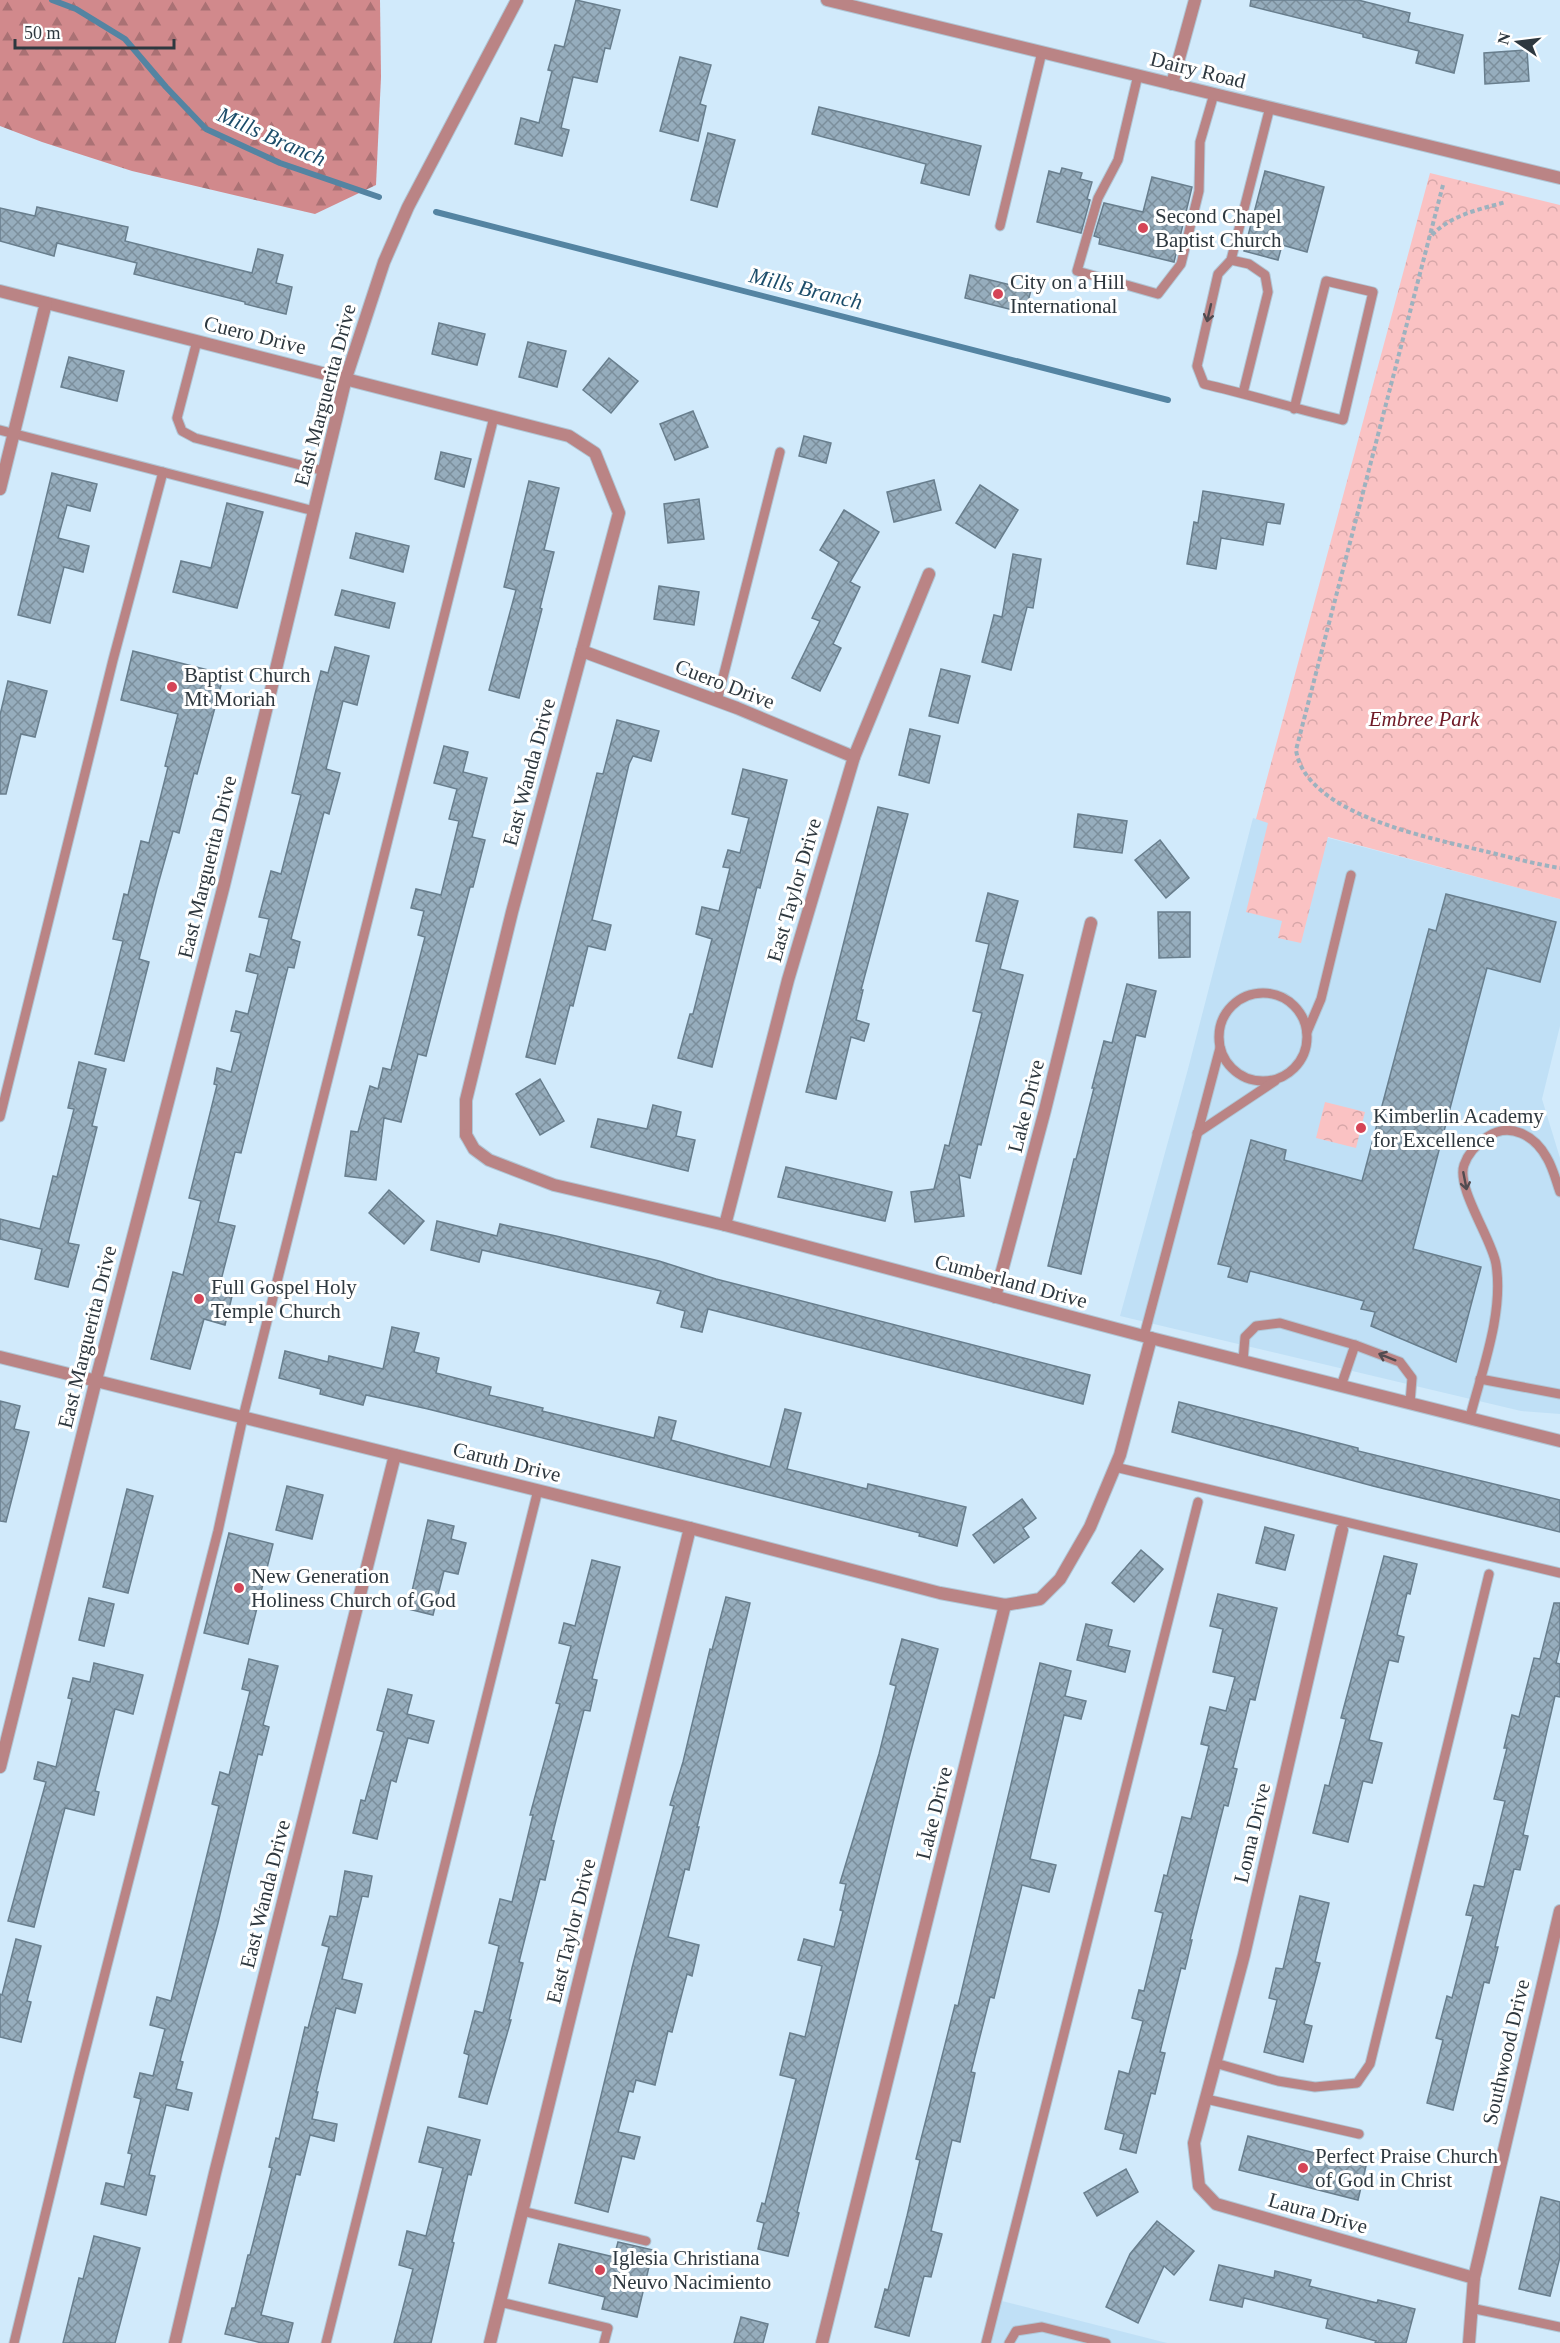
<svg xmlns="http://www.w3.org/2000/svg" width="1560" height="2343" viewBox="0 0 1560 2343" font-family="Georgia,serif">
  <defs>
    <pattern id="forest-firs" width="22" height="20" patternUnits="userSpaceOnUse" patternTransform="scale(1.5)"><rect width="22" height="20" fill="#d1898c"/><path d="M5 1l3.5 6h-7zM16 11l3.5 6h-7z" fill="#aa7174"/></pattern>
    <pattern id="park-crowns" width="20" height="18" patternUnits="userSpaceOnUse" patternTransform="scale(1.5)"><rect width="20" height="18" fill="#fac2c3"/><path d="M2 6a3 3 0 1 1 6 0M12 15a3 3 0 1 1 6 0" fill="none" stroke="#d7a7a9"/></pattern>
    <pattern id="building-cross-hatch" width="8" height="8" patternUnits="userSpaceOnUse" patternTransform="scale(1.5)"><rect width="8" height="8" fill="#96adbd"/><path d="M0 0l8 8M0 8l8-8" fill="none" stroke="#7b8e9b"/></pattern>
  </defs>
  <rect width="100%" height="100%" fill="#d1eafb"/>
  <g fill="#c0e0f6">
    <path d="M1253 818 1560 899V1026L1542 1099 1560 1158V1414L1521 1411 1120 1316 1188 1069Z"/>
    <path d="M994 2299 1167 2343H983Z"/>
  </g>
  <path fill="url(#forest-firs)" d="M0 0H380L381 77 376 185 315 214 132 171 42 142 0 126Z"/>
  <g fill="url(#park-crowns)">
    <path d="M1430 173 1560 205V899L1328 837 1301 943 1278 938 1282 921 1246 912 1268 823 1256 819Z"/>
    <path d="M1325 1102 1365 1112 1356 1148 1316 1138Z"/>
  </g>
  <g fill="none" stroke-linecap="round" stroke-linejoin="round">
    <g stroke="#5484a2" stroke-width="6">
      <path d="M52 0 76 9 125 39 166 87 206 129 280 163 379 197"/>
      <path d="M436 212 1168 400"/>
    </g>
  </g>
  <g fill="url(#building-cross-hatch)" stroke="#687e8d" stroke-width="1.5">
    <path d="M576 0 620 10 610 49 605 48 597 82 573 77 561 128 569 130 562 156 515 144 521 118 539 123 552 71 548 70 555 45 564 47Z"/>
    <path d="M1251 0H1358L1410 13 1408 22 1463 35 1454 73 1416 63 1419 51 1363 37V34L1250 6Z"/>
    <path d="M1527 50 1529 81 1485 84 1484 53Z"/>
    <path d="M680 57 711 65 700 104 706 106 698 141 660 131Z"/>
    <path d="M819 107 981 146 969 195 921 183 926 164 812 134Z"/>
    <path d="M708 133 735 140 717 207 691 200Z"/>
    <path d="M1062 168 1082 173 1080 179 1092 182 1087 199 1090 200 1081 233 1037 222 1049 171 1060 174Z"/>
    <path d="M1265 171 1324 187 1307 252 1282 245 1278 260 1244 251Z"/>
    <path d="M1152 177 1192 187 1174 262 1099 244 1100 238 1094 236 1104 203 1143 212Z"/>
    <path d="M37 207 128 227 125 241 252 273 258 249 283 255 276 283 292 287 286 314 245 304V302L134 274 137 263 57 243 54 256 0 241V208L35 216Z"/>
    <path d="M970 275 1031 290 1025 313 965 298Z"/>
    <path d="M439 323 485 334 477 365 432 354Z"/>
    <path d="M528 342 566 351 557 387 519 377Z"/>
    <path d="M69 357 124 371 117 401 61 387Z"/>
    <path d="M609 358 638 381 611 413 583 390Z"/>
    <path d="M693 411 708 447 675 460 660 424Z"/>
    <path d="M804 436 831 443 826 463 799 456Z"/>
    <path d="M441 452 471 459 464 487 435 479Z"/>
    <path d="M52 473 97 484 90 511 67 505 58 538 89 546 83 572 64 567 50 623 18 615Z"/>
    <path d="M934 480 941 510 894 522 887 492Z"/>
    <path d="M529 481 559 488 544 550 554 552 540 608 542 609 519 698 489 690 516 590 504 587Z"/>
    <path d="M980 485 1018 510 995 548 956 523Z"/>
    <path d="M1203 491 1284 504 1280 524 1267 522 1263 545 1221 538 1216 569 1187 564 1194 522 1198 523Z"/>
    <path d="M699 499 704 539 668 543 664 504Z"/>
    <path d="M227 503 263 512 237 608 173 592 181 561 211 568Z"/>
    <path d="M844 510 879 532 850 582 860 587 833 644 841 648 820 691 792 678 820 621 812 618 839 562 820 550Z"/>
    <path d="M356 533 409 546 403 572 350 558Z"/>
    <path d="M1013 554 1041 559 1033 608 1027 607 1011 670 982 662 994 615 1002 617Z"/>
    <path d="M659 586 699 592 694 625 654 619Z"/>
    <path d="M342 590 395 603 389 628 335 615Z"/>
    <path d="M335 647 369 656 357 705 343 701 326 769 340 773 329 814 324 812 291 939 300 942 294 968 288 967 241 1153 235 1152 218 1222 235 1226 220 1284 234 1288 225 1325 204 1319 190 1369 151 1359 173 1272 183 1275 201 1201 189 1198 217 1085 214 1084 217 1068 231 1072 241 1033 231 1031 236 1011 248 1014 258 974 246 971 250 954 260 957 269 919 259 917 271 871 281 874 301 795 292 793 315 694 321 671 328 673Z"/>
    <path d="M133 651 224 674 197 774 194 773 179 833 173 831 157 888 139 959 149 962 124 1061 95 1054 123 941 113 939 124 894 128 895 141 841 149 843 168 767 165 766 178 714 121 700Z"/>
    <path d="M941 669 970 676 958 723 929 716Z"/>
    <path d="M8 681 47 691 35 737 21 734 6 794H0V715Z"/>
    <path d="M617 720 659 731 651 761 633 756 629 764 592 920 611 925 605 950 588 946 573 1006 570 1005 555 1064 526 1057 597 773 603 774Z"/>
    <path d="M910 729 940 736 929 783 899 775Z"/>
    <path d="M444 746 468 752 463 772 487 778 472 837 485 840 473 887H470L426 1056 418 1054 401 1122 384 1118 376 1180 345 1176 351 1131 358 1132 370 1086 378 1089 383 1068 391 1070 425 937 418 935 424 911 411 908 416 889 441 895 459 821 449 819 457 789 434 783Z"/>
    <path d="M743 769 787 780 760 888 757 887 712 1067 678 1058 690 1014H693L712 939 696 934 702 907 719 911 730 868 723 867 728 850 740 853 749 818 732 814Z"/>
    <path d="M878 807 908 814 861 990H863L856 1020 869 1024 864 1041 851 1037 836 1099 806 1092Z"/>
    <path d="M1078 814 1127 821 1122 853 1074 847Z"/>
    <path d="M1160 840 1189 878 1166 898 1135 860Z"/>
    <path d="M988 893 1018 901 1000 969 1023 975 981 1145 978 1144 970 1178 959 1175 964 1216 915 1222 911 1192 934 1189 945 1145 949 1146 982 1013 973 1011 989 944 976 941Z"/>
    <path d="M1446 894 1556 922 1540 982 1487 968 1413 1249 1481 1267 1456 1362 1371 1326 1375 1312 1361 1309 1364 1301 1250 1271 1247 1282 1228 1277 1231 1267 1218 1264 1251 1140 1286 1150 1284 1160 1362 1181 1429 929 1436 931Z"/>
    <path d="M1158 912H1190V957L1159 958Z"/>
    <path d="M1127 984 1156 991 1145 1037 1136 1035 1081 1274 1048 1266 1074 1159H1076L1094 1088H1092L1104 1041 1112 1043Z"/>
    <path d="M79 1062 106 1069 92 1126 97 1127 68 1243 79 1245 68 1287 35 1279 42 1249 0 1239V1219L40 1229 53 1176 57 1177 74 1109 68 1108Z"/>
    <path d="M540 1079 564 1121 540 1135 516 1094Z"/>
    <path d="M653 1105 681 1112 676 1136 695 1140 688 1171 591 1147 598 1119 647 1129Z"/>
    <path d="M786 1167 892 1192 885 1221 778 1197Z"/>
    <path d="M389 1190 424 1221 404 1244 369 1213Z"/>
    <path d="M437 1221 497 1236 500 1224 556 1236 659 1261 716 1279 1090 1375 1083 1404 708 1309 702 1332 681 1327 685 1311 657 1303 661 1291 482 1250 479 1262 431 1250Z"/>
    <path d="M392 1327 419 1333 414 1352 439 1358 436 1373 491 1387 489 1395 543 1408 542 1411 654 1438 659 1417 676 1421 671 1440 770 1467 785 1409 801 1413 787 1469 867 1489 868 1484 966 1507 957 1546 919 1536 920 1533 428 1409 366 1395 363 1405 320 1394 321 1389 279 1378 285 1351 328 1362 329 1356 383 1369Z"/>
    <path d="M0 1401 20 1406 14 1429 29 1432 6 1522 0 1521Z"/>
    <path d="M1179 1402 1358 1448V1451L1560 1500V1532L1373 1486 1172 1432Z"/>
    <path d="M287 1486 323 1495 312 1539 276 1530Z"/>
    <path d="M127 1489 153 1496 128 1593 103 1587Z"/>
    <path d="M1022 1499 1036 1518 1023 1528 1029 1537 994 1563 973 1535Z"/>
    <path d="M428 1520 454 1526 451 1539 466 1543 458 1574 444 1571 433 1615 408 1609Z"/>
    <path d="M1265 1527 1294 1535 1285 1570 1256 1563Z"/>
    <path d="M229 1533 273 1544 248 1644 204 1633Z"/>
    <path d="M1141 1550 1163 1569 1134 1602 1112 1583Z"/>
    <path d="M1384 1556 1417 1564 1410 1594 1407 1593 1397 1635 1404 1637 1398 1662 1389 1660 1369 1740 1382 1743 1372 1783 1363 1781 1348 1842 1313 1833 1325 1785 1329 1786 1346 1719 1341 1718Z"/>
    <path d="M592 1560 620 1567 592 1679 597 1680 590 1711 584 1710 551 1840 554 1841 545 1880 540 1879 519 1962 523 1963 509 2020H511L487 2104 459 2097 469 2055 464 2053 475 2011 483 2013 499 1946 489 1943 500 1899 512 1902 533 1815H530L560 1704 556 1703 571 1646 559 1643 564 1623 575 1626Z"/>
    <path d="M1218 1594 1277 1608 1255 1700 1250 1699 1233 1768 1237 1769 1228 1806 1224 1805 1190 1940H1192L1185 1969 1181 1968 1160 2052 1165 2053 1155 2094 1151 2093 1136 2153 1120 2149 1124 2134 1105 2129 1119 2071 1129 2074 1143 2021 1132 2018 1139 1990 1144 1991 1163 1913 1155 1911 1164 1875 1167 1876 1182 1817 1191 1819 1209 1746 1201 1744 1210 1707 1226 1711 1235 1677 1213 1672 1223 1629 1210 1626Z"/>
    <path d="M726 1597 750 1603 697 1827H699L689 1870 685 1869 668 1937 699 1945 692 1976 687 1974 672 2032 668 2031 655 2085 636 2080 633 2092 629 2091 618 2132 640 2137 634 2159 622 2156 608 2212 575 2203 632 1968 674 1806 670 1805 683 1762 710 1649 712 1650Z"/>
    <path d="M89 1598 114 1604 104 1646 79 1640Z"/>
    <path d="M1554 1603H1560V1647L1556 1663 1560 1664V1697L1555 1696 1523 1835 1528 1836 1520 1870 1514 1869 1495 1947H1498L1489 1983 1484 1982 1453 2110 1427 2103 1443 2040 1436 2038 1447 1996 1452 1998 1473 1916 1466 1915 1474 1885 1484 1887 1505 1801 1494 1799 1507 1748H1504L1512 1715 1519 1717 1534 1658 1540 1659Z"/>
    <path d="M1086 1624 1112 1630 1108 1646 1130 1651 1125 1672 1077 1660Z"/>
    <path d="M902 1639 938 1649 908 1762 797 2212 799 2213 788 2256 758 2249 764 2223 757 2221 762 2203 765 2204 796 2079 780 2075 790 2033 805 2037 822 1966 798 1960 804 1939 834 1947 843 1911 840 1910 846 1884 840 1883 879 1754 896 1686 890 1684Z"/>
    <path d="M249 1659 278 1666 263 1725 269 1727 262 1755 258 1754 218 1923 180 2061 183 2062 176 2089 192 2093 188 2110 166 2105 149 2175 155 2176 146 2215 101 2204 106 2183 124 2187 132 2154 128 2153 141 2099 134 2097 140 2073 153 2076 165 2029 150 2025 157 1997 171 2001 219 1806 212 1804 220 1772 229 1775 250 1691 242 1689Z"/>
    <path d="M94 1663 143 1675 133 1714 115 1709 95 1791 99 1792 94 1815 65 1808 34 1927 8 1921 46 1782 34 1779 38 1762 56 1767 72 1699 68 1698 73 1678 90 1682Z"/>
    <path d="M1040 1663 1071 1671 1065 1696 1086 1701 1081 1719 1064 1715 1030 1859 1056 1865 1049 1892 1022 1885 994 1998 990 1997 971 2072 975 2073 960 2142 952 2140 931 2231 942 2234 931 2277 924 2276 909 2336 875 2327 885 2289 888 2290 907 2216 920 2160 916 2159 955 2005 958 2006Z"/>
    <path d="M388 1689 412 1695 407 1714 434 1721 428 1743 408 1738 396 1782 391 1780 377 1839 353 1833 361 1800 365 1801 384 1732 377 1730Z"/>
    <path d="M345 1871 372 1876 368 1897 362 1896 342 1979 362 1984 355 2013 336 2008 316 2092H318L312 2119 337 2124 334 2141 310 2135 300 2175 296 2174 261 2315 293 2323 288 2343H262L225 2334 232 2308H235L248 2255H250L272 2168 269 2167 276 2138 279 2139 305 2027 308 2028 329 1947 322 1945 330 1916 337 1917Z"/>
    <path d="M1300 1896 1329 1903 1315 1962 1320 1963 1304 2024 1312 2026 1303 2062 1264 2052 1277 2000 1269 1998 1276 1968 1283 1969Z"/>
    <path d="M16 1939 41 1946 27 2001 31 2002 21 2042 0 2037V1994L2 1995Z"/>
    <path d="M428 2127 480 2140 471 2175 468 2174 452 2242 454 2243 431 2343H394L413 2269 399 2265 407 2231 426 2236 443 2168 419 2162Z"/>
    <path d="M1248 2136 1366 2166 1358 2200 1239 2170Z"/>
    <path d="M1126 2169 1138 2192 1097 2216 1084 2193Z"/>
    <path d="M1541 2197 1560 2202V2257L1550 2296 1519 2289Z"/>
    <path d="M1157 2221 1194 2251 1174 2275 1164 2266 1138 2323 1106 2307 1130 2254Z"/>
    <path d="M94 2236 140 2248 115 2343H63L79 2278 83 2279Z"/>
    <path d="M618 2242 653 2250 637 2317 602 2309 605 2297 549 2283 559 2244 614 2257Z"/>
    <path d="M1219 2265 1274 2278 1275 2271 1311 2280 1309 2286 1377 2303 1378 2300 1415 2309 1406 2343H1375L1376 2341 1326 2328 1328 2319 1244 2298 1242 2307 1210 2300Z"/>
    <path d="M741 2317 768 2324 763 2343H734Z"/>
  </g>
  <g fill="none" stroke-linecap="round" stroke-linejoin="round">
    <g stroke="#b0c6d5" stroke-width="11">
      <g id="service">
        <path d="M1138 75 1118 160 1098 198 1077 271 1158 294 1181 264 1199 191 1200 142 1214 94"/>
        <path d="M1270 107 1231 260 1218 274 1197 366 1204 384C1251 395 1296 409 1343 420L1373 292 1326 281 1294 409"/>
        <path d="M1000 226 1042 52"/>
        <path d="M1231 260 1249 264 1265 275 1268 292 1243 393"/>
        <path d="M197 341 177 418 182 431 195 438 324 471"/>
        <path d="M0 430 314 511"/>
        <path d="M717 701 780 452"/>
        <circle cx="1263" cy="1037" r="44"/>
        <path d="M1307 1032 1321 999 1351 875"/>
        <path d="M0 1117 113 660 163 472"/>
        <path d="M1197 1133 1275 1081"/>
        <path d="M1144 1336 1220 1048"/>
        <path d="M1243 1361 1245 1337 1256 1326 1280 1323 1355 1345 1400 1362 1412 1378 1410 1403"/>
        <path d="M1480 1379 1560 1394"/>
        <path d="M1341 1386 1355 1345"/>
        <path d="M1470 1417C1482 1370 1504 1313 1496 1264 1492 1239 1456 1188 1464 1165 1468 1153 1477 1144 1487 1137 1510 1121 1535 1136 1547 1158 1553 1168 1556 1181 1560 1192"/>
        <path d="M1115 1467 1560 1573"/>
        <path d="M1215 2063 1278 2081 1315 2087 1357 2083 1370 2064 1489 1574"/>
        <path d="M1206 2099 1359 2134"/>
        <path d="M522 2211 646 2241"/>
        <path d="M500 2302 608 2328 604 2343"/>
        <path d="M1471 2308 1560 2327"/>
        <path d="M14 2343 79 2075 218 1531 243 1417 494 417"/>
        <path d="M326 2343 538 1490"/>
        <path d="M986 2343 1198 1502"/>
        <path d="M1009 2343 1016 2331 1042 2327 1106 2343"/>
      </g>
    </g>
    <g stroke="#b0c6d5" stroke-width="14">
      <g id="minor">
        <path d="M1172 84 1195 0"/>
        <path d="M0 291 569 436 595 453 619 513 512 912 466 1100V1135"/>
        <path d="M0 489 46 303"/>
        <path d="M582 651 737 708 854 757"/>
        <path d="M725 1225 788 980 854 757 929 574"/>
        <path d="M995 1297 1045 1110 1091 923"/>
        <path d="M0 1357 690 1528 940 1593 1005 1605 1040 1599 1060 1579 1090 1527 1120 1455 1151 1338"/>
        <path d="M1342 1530 1244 1955 1194 2143 1199 2186 1216 2204 1474 2278"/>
        <path d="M175 2343 215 2173 395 1455"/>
        <path d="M490 2343 690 1528"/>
        <path d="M822 2343 1005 1605"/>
      </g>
    </g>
    <g stroke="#b0c6d5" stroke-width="14">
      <g id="tertiary">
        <path d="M827 0 1560 178"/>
        <path d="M466 1135 474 1149 489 1160 554 1185 725 1225 1151 1338 1560 1441"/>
        <path d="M0 1767 96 1380 224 885 346 378 384 262 408 207 517 0"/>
        <path d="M1469 2343 1474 2278 1560 1911"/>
      </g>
    </g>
    <g stroke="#9db2bf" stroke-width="4" stroke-dasharray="4.5 3" stroke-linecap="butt">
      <path d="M1443 185 1296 750C1306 815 1431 838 1484 851 1509 857 1535 864 1560 868"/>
      <path d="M1432 235C1451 215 1480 209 1506 202"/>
    </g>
    <use href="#service" stroke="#ba8485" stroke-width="9"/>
    <use href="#minor" stroke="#ba8485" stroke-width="12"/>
    <use href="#tertiary" stroke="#ba8485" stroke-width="12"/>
  </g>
  <defs><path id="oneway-shaft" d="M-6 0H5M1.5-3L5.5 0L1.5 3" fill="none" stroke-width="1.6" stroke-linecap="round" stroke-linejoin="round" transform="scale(1.5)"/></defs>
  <g stroke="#514b50">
    <use href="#oneway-shaft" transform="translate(1209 313) rotate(103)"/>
    <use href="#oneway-shaft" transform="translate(1465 1181) rotate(79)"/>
    <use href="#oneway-shaft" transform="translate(1387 1357) rotate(-158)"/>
  </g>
  <g fill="#d54557" stroke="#fff" stroke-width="2">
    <circle cx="1143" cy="228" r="6"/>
    <circle cx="998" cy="294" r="6"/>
    <circle cx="172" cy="687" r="6"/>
    <circle cx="1361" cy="1128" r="6"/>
    <circle cx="199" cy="1299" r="6"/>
    <circle cx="239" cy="1588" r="6"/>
    <circle cx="1303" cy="2168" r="6"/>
    <circle cx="600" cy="2270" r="6"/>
  </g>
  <g text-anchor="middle" stroke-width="6" stroke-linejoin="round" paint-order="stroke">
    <g font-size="21" fill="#2e383f" stroke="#fff">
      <text transform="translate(1198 70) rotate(14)" y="7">Dairy Road</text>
      <text transform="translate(255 335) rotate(14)" y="7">Cuero Drive</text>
      <text transform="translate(325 395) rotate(-75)" y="7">East Marguerita Drive</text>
      <text transform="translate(725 684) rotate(21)" y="7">Cuero Drive</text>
      <text transform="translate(529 772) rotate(-75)" y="7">East Wanda Drive</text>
      <text transform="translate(207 867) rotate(-76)" y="7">East Marguerita Drive</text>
      <text transform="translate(794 890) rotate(-74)" y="7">East Taylor Drive</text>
      <text transform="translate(1026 1106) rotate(-76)" y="7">Lake Drive</text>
      <text transform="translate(1011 1281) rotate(15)" y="7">Cumberland Drive</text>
      <text transform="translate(87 1337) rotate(-76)" y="7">East Marguerita Drive</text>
      <text transform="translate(507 1462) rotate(14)" y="7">Caruth Drive</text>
      <text transform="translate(934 1813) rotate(-76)" y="7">Lake Drive</text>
      <text transform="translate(1252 1833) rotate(-77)" y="7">Loma Drive</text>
      <text transform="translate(265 1894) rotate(-76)" y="7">East Wanda Drive</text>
      <text transform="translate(571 1931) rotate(-76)" y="7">East Taylor Drive</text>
      <text transform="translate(1506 2052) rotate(-77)" y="7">Southwood Drive</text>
      <text transform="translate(1318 2213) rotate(16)" y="7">Laura Drive</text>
    </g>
    <g font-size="21" fill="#2e383f" stroke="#fff" text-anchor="start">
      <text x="1155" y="223">Second Chapel<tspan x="1155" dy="24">Baptist Church</tspan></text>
      <text x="1010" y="289">City on a Hill<tspan x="1010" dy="24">International</tspan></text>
      <text x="184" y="682">Baptist Church<tspan x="184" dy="24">Mt Moriah</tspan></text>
      <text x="1373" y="1123">Kimberlin Academy<tspan x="1373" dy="24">for Excellence</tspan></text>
      <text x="211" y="1294">Full Gospel Holy<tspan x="211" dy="24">Temple Church</tspan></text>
      <text x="251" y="1583">New Generation<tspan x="251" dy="24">Holiness Church of God</tspan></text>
      <text x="1315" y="2163">Perfect Praise Church<tspan x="1315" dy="24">of God in Christ</tspan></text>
      <text x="612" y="2265">Iglesia Christiana<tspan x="612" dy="24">Neuvo Nacimiento</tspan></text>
    </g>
    <g font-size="21" font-style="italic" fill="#6f1926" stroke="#fff">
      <text x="1424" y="726">Embree Park</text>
    </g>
    <g font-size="22" font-style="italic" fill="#1c4d6a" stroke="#fff">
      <text transform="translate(272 136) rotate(24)" y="8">Mills Branch</text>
      <text transform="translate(806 288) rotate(14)" y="8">Mills Branch</text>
    </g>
  </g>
  <g transform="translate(1518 42) rotate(284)" stroke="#ffffff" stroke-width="4.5" paint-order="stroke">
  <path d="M0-4.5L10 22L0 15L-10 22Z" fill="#2e383f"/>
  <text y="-9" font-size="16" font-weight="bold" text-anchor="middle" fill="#2e383f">N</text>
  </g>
  <path d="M15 39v9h159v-9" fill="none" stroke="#2e383f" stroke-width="3"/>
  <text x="24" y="39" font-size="18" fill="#2e383f" stroke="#ffffff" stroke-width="4.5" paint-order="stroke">50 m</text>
</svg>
